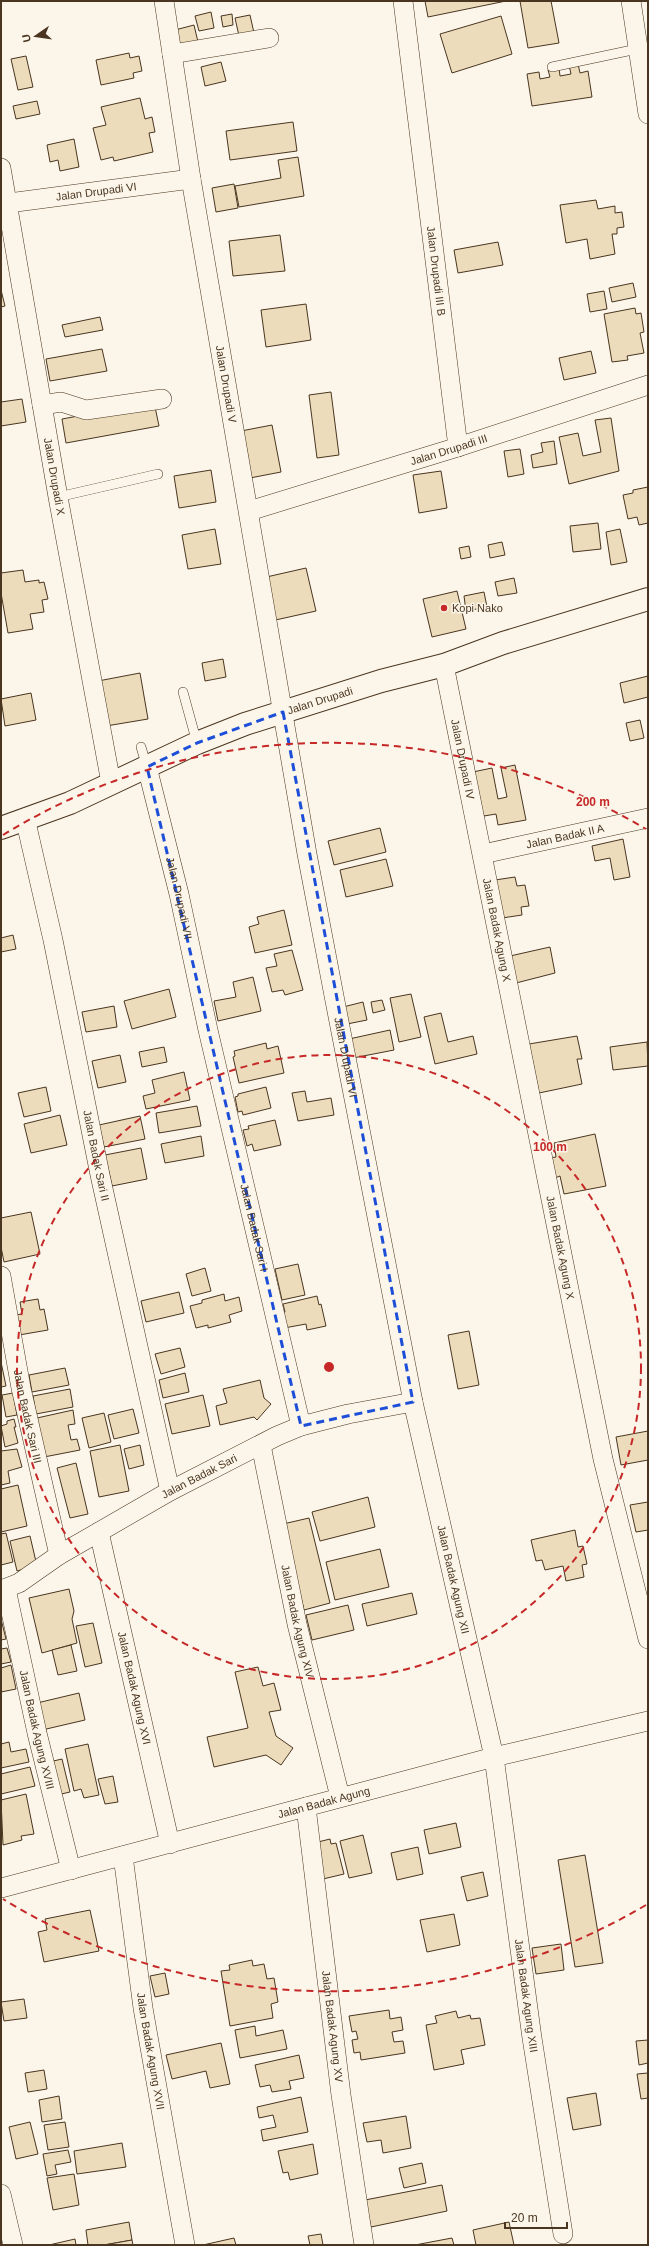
<svg xmlns="http://www.w3.org/2000/svg" width="649" height="2246" viewBox="0 0 649 2246" font-family="Arial,sans-serif">
  <rect width="100%" height="100%" fill="#fbf6e9"/>
  <g fill="#ecdcbc" stroke="#4a3520">
    <path d="M425 1H506L428 17Z"/>
    <path d="M520 1H551L559 43 528 48Z"/>
    <path d="M211 12 214 28 199 31 195 16Z"/>
    <path d="M232 14 233 25 223 27 221 16Z"/>
    <path d="M250 15 254 33 239 36 235 18Z"/>
    <path d="M501 16 512 54 452 73 440 34Z"/>
    <path d="M194 25 198 42 178 46 175 30Z"/>
    <path d="M129 53 130 58 139 56 142 71 133 73 134 78 101 85 96 60Z"/>
    <path d="M26 56 33 87 18 90 11 59Z"/>
    <path d="M221 62 226 81 205 86 201 67Z"/>
    <path d="M578 64 580 73 588 71 592 97 532 106 527 74 539 72 540 79 550 77 548 70 559 68 560 76 571 74 569 65Z"/>
    <path d="M140 98 145 119 152 117 155 132 149 133 153 152 114 161 113 157 101 160 93 128 106 125 101 107Z"/>
    <path d="M37 101 40 114 16 119 13 106Z"/>
    <path d="M293 122 297 151 230 160 226 131Z"/>
    <path d="M74 139 79 167 60 171 58 160 50 162 47 145Z"/>
    <path d="M298 157 304 196 239 207 235 186 281 178 278 160Z"/>
    <path d="M234 184 238 208 216 212 212 188Z"/>
    <path d="M596 200 598 209 615 206V213L622 212 624 227 617 228V234H612L615 254 590 259 587 239 566 243 560 205Z"/>
    <path d="M280 235 285 271 233 276 229 241Z"/>
    <path d="M498 242 503 265 458 273 454 250Z"/>
    <path d="M633 283 636 297 612 302 609 288Z"/>
    <path d="M1 290 5 306 1 307Z"/>
    <path d="M604 291 607 309 590 312 587 294Z"/>
    <path d="M306 304 311 340 266 347 261 310Z"/>
    <path d="M635 308 636 314 641 313 644 332 640 333 644 353 627 356 628 360 612 362 604 314Z"/>
    <path d="M100 317 103 330 65 337 62 325Z"/>
    <path d="M102 349 107 371 50 381 46 359Z"/>
    <path d="M591 351 596 373 564 380 559 358Z"/>
    <path d="M331 392 339 455 317 458 309 395Z"/>
    <path d="M22 399 26 422 1 426V402Z"/>
    <path d="M154 402 159 426 66 443 62 419Z"/>
    <path d="M611 418 619 471 569 484 559 437 578 433 583 456 601 452 595 420Z"/>
    <path d="M272 425 281 472 250 478 241 431Z"/>
    <path d="M554 441 557 464 533 468 531 455 543 452 541 443Z"/>
    <path d="M520 449 524 474 508 477 504 451Z"/>
    <path d="M211 470 216 502 179 508 174 476Z"/>
    <path d="M441 471 447 508 419 513 413 475Z"/>
    <path d="M648 487V523L639 525 637 517 628 519 623 495 633 493V490Z"/>
    <path d="M598 523 601 549 573 552 570 526Z"/>
    <path d="M215 529 221 564 188 569 182 535Z"/>
    <path d="M620 529 627 562 611 565 606 532Z"/>
    <path d="M502 542 505 555 490 558 488 545Z"/>
    <path d="M469 546 471 557 461 559 459 548Z"/>
    <path d="M306 568 316 611 271 621 262 578Z"/>
    <path d="M23 570 25 582 39 580V583L44 582 48 599 42 600 44 612 30 614 33 629 8 633 1 593V573Z"/>
    <path d="M514 578 517 593 498 596 495 582Z"/>
    <path d="M457 591 466 629 432 637 423 599Z"/>
    <path d="M484 592 487 607 466 611 464 596Z"/>
    <path d="M223 659 226 677 205 681 202 663Z"/>
    <path d="M140 673 148 719 106 726 98 681Z"/>
    <path d="M648 676V697L624 703 620 683Z"/>
    <path d="M31 693 36 720 5 726 1 699Z"/>
    <path d="M640 720 644 738 630 741 626 723Z"/>
    <path d="M515 765 526 820 498 825 496 814 484 816 468 773 492 768 498 799 507 797 501 768Z"/>
    <path d="M380 828 386 852 334 865 328 841Z"/>
    <path d="M623 839 630 877 614 880 610 858 595 861 592 846Z"/>
    <path d="M386 859 393 886 346 897 340 870Z"/>
    <path d="M515 877 517 886 525 885 529 906 521 907 522 915 502 918 495 880Z"/>
    <path d="M284 910 292 945 255 953 249 927 259 924 257 917Z"/>
    <path d="M13 935 16 949 1 952V938Z"/>
    <path d="M550 947 555 973 516 983 510 956Z"/>
    <path d="M292 950 303 990 285 995 283 990 272 992 266 968 277 966 274 954Z"/>
    <path d="M253 977 261 1011 218 1021 214 1001 236 997 233 982Z"/>
    <path d="M169 989 176 1017 132 1029 124 1001Z"/>
    <path d="M411 994 421 1037 399 1042 390 998Z"/>
    <path d="M382 1000 385 1010 373 1013 371 1002Z"/>
    <path d="M363 1002 367 1020 347 1024 343 1007Z"/>
    <path d="M114 1006 117 1027 86 1032 82 1012Z"/>
    <path d="M441 1013 448 1042 473 1036 477 1054 435 1064 424 1017Z"/>
    <path d="M390 1030 394 1050 353 1058 349 1039Z"/>
    <path d="M577 1036 582 1059H577L582 1084 539 1093 529 1044Z"/>
    <path d="M647 1042 648 1066 613 1070 610 1047Z"/>
    <path d="M266 1043 267 1049 278 1046 284 1073 239 1083 233 1057 235 1056 234 1051Z"/>
    <path d="M164 1047 167 1062 142 1067 139 1052Z"/>
    <path d="M120 1055 126 1082 98 1088 92 1061Z"/>
    <path d="M184 1072 190 1100 146 1109 143 1096 155 1093 152 1080Z"/>
    <path d="M46 1087 51 1111 24 1117 18 1093Z"/>
    <path d="M266 1087 271 1108 243 1115 242 1111 238 1112 235 1097 238 1096V1094Z"/>
    <path d="M305 1091 307 1102 331 1098 334 1115 298 1121 292 1093Z"/>
    <path d="M197 1106 201 1126 159 1133 156 1113Z"/>
    <path d="M60 1115 67 1145 31 1153 24 1124Z"/>
    <path d="M140 1116 145 1139 104 1147 99 1125Z"/>
    <path d="M275 1120 281 1145 254 1151 252 1144 247 1146 243 1130 249 1129 248 1126Z"/>
    <path d="M595 1134 606 1186 564 1194 560 1176 555 1178 550 1158 556 1157 554 1143Z"/>
    <path d="M201 1136 204 1156 165 1163 161 1144Z"/>
    <path d="M141 1148 147 1179 112 1186 105 1155Z"/>
    <path d="M31 1212 40 1254 4 1262 1 1247V1218Z"/>
    <path d="M298 1264 305 1295 282 1300 275 1269Z"/>
    <path d="M205 1268 211 1291 192 1296 186 1274Z"/>
    <path d="M179 1292 184 1313 146 1322 141 1301Z"/>
    <path d="M224 1294 225 1301 239 1297 242 1311 229 1315 231 1322 208 1328V1325L196 1328 190 1306 202 1303V1300Z"/>
    <path d="M317 1296 319 1305 321 1304 326 1326 307 1330 306 1324 284 1328 280 1313 285 1312 283 1304Z"/>
    <path d="M38 1299 40 1310 44 1309 48 1330 19 1335 15 1315 22 1314 20 1302Z"/>
    <path d="M469 1331 479 1385 458 1389 448 1335Z"/>
    <path d="M180 1348 185 1367 161 1374 155 1354Z"/>
    <path d="M1 1362 6 1386 1 1387Z"/>
    <path d="M65 1368 69 1385 32 1392 29 1375Z"/>
    <path d="M185 1373 189 1392 163 1398 159 1380Z"/>
    <path d="M260 1380 264 1398 271 1404 257 1420 254 1417 220 1425 216 1406 227 1403 223 1389Z"/>
    <path d="M70 1389 73 1407 36 1414 33 1396Z"/>
    <path d="M13 1393 17 1415 6 1417 2 1395Z"/>
    <path d="M203 1395 210 1426 172 1434 165 1404Z"/>
    <path d="M133 1409 139 1433 114 1439 108 1415Z"/>
    <path d="M73 1410 75 1424 68 1425 71 1440 77 1439 80 1450 44 1457 37 1418Z"/>
    <path d="M104 1413 111 1442 89 1448 82 1418Z"/>
    <path d="M14 1419 16 1427H14L18 1443 5 1447 1 1426 7 1424V1421Z"/>
    <path d="M648 1431V1460L621 1465 616 1437Z"/>
    <path d="M120 1445 129 1491 99 1497 90 1451Z"/>
    <path d="M140 1445 144 1465 129 1469 124 1449Z"/>
    <path d="M17 1449 22 1467 8 1471 10 1483 1 1485V1451Z"/>
    <path d="M76 1463 88 1514 70 1518 57 1468Z"/>
    <path d="M18 1485 27 1526 1 1532V1489Z"/>
    <path d="M368 1497 375 1527 320 1541 312 1512Z"/>
    <path d="M648 1502V1530L636 1532 630 1505Z"/>
    <path d="M309 1518 330 1603 304 1610 283 1524Z"/>
    <path d="M575 1530 578 1547 583 1546 587 1564 582 1565 584 1577 566 1581 563 1566 545 1570 542 1560 536 1561 531 1540Z"/>
    <path d="M6 1533 13 1562 1 1565V1534Z"/>
    <path d="M30 1536 37 1566 17 1571 10 1541Z"/>
    <path d="M380 1549 389 1587 335 1600 326 1562Z"/>
    <path d="M69 1589 74 1611 72 1619 77 1643 42 1653 29 1598Z"/>
    <path d="M412 1593 417 1614 367 1626 362 1604Z"/>
    <path d="M348 1605 354 1630 312 1640 306 1615Z"/>
    <path d="M1 1619 6 1639 1 1640Z"/>
    <path d="M93 1623 102 1663 85 1667 76 1626Z"/>
    <path d="M71 1645 77 1671 58 1675 52 1650Z"/>
    <path d="M7 1648 11 1662 1 1664V1649Z"/>
    <path d="M11 1665 16 1689 1 1692V1668Z"/>
    <path d="M258 1667 263 1686 274 1683 281 1710 269 1712 276 1736 293 1748 281 1765 266 1755 214 1767 207 1737 248 1728 235 1672Z"/>
    <path d="M79 1693 85 1720 42 1730 37 1703Z"/>
    <path d="M9 1742 11 1752 26 1749 29 1762 1 1768V1744Z"/>
    <path d="M88 1744 99 1795 84 1798 81 1789 74 1791 65 1749Z"/>
    <path d="M62 1759 70 1792 57 1795 49 1762Z"/>
    <path d="M30 1767 35 1786 1 1794V1774Z"/>
    <path d="M113 1776 118 1802 105 1804 98 1779Z"/>
    <path d="M26 1794 34 1834 21 1836 22 1840 3 1845 1 1800Z"/>
    <path d="M456 1823 461 1847 429 1854 424 1830Z"/>
    <path d="M363 1835 372 1873 349 1878 340 1841Z"/>
    <path d="M330 1839 331 1844 336 1843 344 1874 323 1879 314 1843Z"/>
    <path d="M418 1847 423 1874 397 1880 391 1853Z"/>
    <path d="M585 1855 603 1963 575 1967 558 1860Z"/>
    <path d="M483 1872 488 1896 467 1901 461 1877Z"/>
    <path d="M90 1910 99 1951 44 1962 38 1932 47 1930 45 1919Z"/>
    <path d="M454 1914 460 1945 427 1952 420 1920Z"/>
    <path d="M561 1944 564 1970 536 1974 532 1948Z"/>
    <path d="M252 1960 253 1966 264 1964 267 1979 274 1978 278 2002 271 2004 273 2018 230 2026 221 1971 230 1970 229 1965Z"/>
    <path d="M165 1973 169 1994 155 1997 150 1976Z"/>
    <path d="M24 1999 27 2018 4 2021 1 2002Z"/>
    <path d="M389 2010 390 2019 401 2017 403 2030 392 2032 394 2042 403 2041 405 2053 361 2060 360 2052 354 2053 352 2040 358 2039 356 2031 352 2032 349 2016Z"/>
    <path d="M456 2011 458 2018 470 2015 471 2019 480 2018 485 2045 461 2050 464 2064 434 2070 426 2025 437 2023 435 2016Z"/>
    <path d="M255 2026 256 2036 283 2030 287 2049 240 2058 235 2030Z"/>
    <path d="M648 2040V2063L639 2065 636 2041Z"/>
    <path d="M221 2043 230 2084 210 2088 206 2071 172 2079 166 2055Z"/>
    <path d="M299 2055 304 2078 289 2081 291 2089 272 2092 270 2085 260 2087 255 2065Z"/>
    <path d="M44 2070 47 2089 28 2092 25 2073Z"/>
    <path d="M648 2073V2098L641 2099 637 2074Z"/>
    <path d="M596 2093 601 2125 573 2130 567 2098Z"/>
    <path d="M59 2096 62 2119 42 2122 39 2100Z"/>
    <path d="M301 2097 308 2132 263 2141 261 2130 276 2127 273 2115 259 2118 257 2107Z"/>
    <path d="M406 2116 411 2148 383 2153 381 2140 367 2142 363 2123Z"/>
    <path d="M30 2122 38 2154 16 2159 9 2127Z"/>
    <path d="M65 2122 69 2147 48 2150 44 2125Z"/>
    <path d="M122 2143 126 2167 77 2174 74 2151Z"/>
    <path d="M313 2144 318 2174 290 2180 288 2172 283 2173 278 2151Z"/>
    <path d="M68 2150 71 2162 55 2165 57 2174 47 2176 43 2154Z"/>
    <path d="M422 2163 426 2183 404 2188 399 2168Z"/>
    <path d="M74 2174 79 2205 53 2210 47 2178Z"/>
    <path d="M442 2185 447 2211 371 2227 365 2200Z"/>
    <path d="M129 2222 132 2240 104 2245H88L86 2230Z"/>
    <path d="M509 2222 514 2245H476L473 2230Z"/>
    <path d="M321 2234 323 2245H310L308 2236Z"/>
    <path d="M234 2238 236 2245H203Z"/>
    <path d="M452 2238 454 2245H415Z"/>
    <path d="M75 2239 76 2245H49Z"/>
    <path d="M132 2240 133 2245H104Z"/>
  </g>
  <g fill="none" stroke-linecap="round" stroke-linejoin="round">
    <g stroke="#4a3520" stroke-width="10">
      <g id="service">
        <path d="M552 67 637 49"/>
        <path d="M58 497 158 474"/>
        <path d="M183 692 197 743"/>
        <path d="M141 747 147 767"/>
      </g>
    </g>
    <g stroke="#4a3520" stroke-width="20">
      <g id="minor">
        <path id="s1" d="M164 1 191 179 307 854 335 1001 413 1402 494 1757 532 2038 563 2234"/>
        <path id="s2" d="M403 1 458 447"/>
        <path d="M631 1 648 114"/>
        <path d="M172 54 269 38"/>
        <path id="s3" d="M1 168 58 497 111 783"/>
        <path id="s4" d="M1 204 191 179"/>
        <path d="M42 405 61 402 86 410 162 399"/>
        <path id="s5" d="M249 511 458 447 648 385"/>
        <path id="s6" d="M444 665 603 1459 648 1639"/>
        <path id="s7" d="M147 767 179 894 208 1030 301 1426"/>
        <path id="s8" d="M25 818 53 940 100 1175 170 1491"/>
        <path id="s9" d="M483 854 648 818"/>
        <path id="s10" d="M1 1276 21 1388 59 1555"/>
        <path id="s11" d="M261 1445 297 1624 340 1797"/>
        <path id="s12" d="M99 1532 170 1844"/>
        <path id="s13" d="M6 1589 37 1733 71 1870"/>
        <path id="s14" d="M1 1590 19 1583 59 1555 170 1491 277 1436 301 1426 348 1414 413 1402"/>
        <path id="s15" d="M306 1807 341 2095 364 2245"/>
        <path id="s16" d="M123 1856 143 2008 185 2245"/>
        <path id="s17" d="M1 1888 494 1757 648 1721"/>
        <path d="M1 2194 13 2245"/>
      </g>
    </g>
    <g stroke="#4a3520" stroke-width="24">
      <g id="tertiary">
        <path id="s18" d="M1 828 70 803 197 743 245 724 381 681 444 665 503 643 648 599"/>
      </g>
    </g>
    <use href="#service" stroke="#fbf6e9" stroke-width="9"/>
    <use href="#minor" stroke="#fbf6e9" stroke-width="19"/>
    <use href="#tertiary" stroke="#fbf6e9" stroke-width="22"/>
  </g>
  <path fill="none" stroke="#1d4ed8" stroke-width="3" stroke-dasharray="8 5" stroke-linejoin="round" d="M283 712 413 1402 301 1426 147 767 197 743Z"/>
  <g fill="none" stroke="#c62828" stroke-width="2" stroke-dasharray="7 5">
    <circle cx="329" cy="1367" r="312"/>
    <path d="M646 1905A624 624 0 0 1 3 1899M3 835A624 624 0 0 1 646 829"/>
  </g>
  <circle fill="#c62828" stroke="#fbf6e9" stroke-width="1.5" cx="444" cy="608" r="4"/>
  <g text-anchor="middle" stroke-width="3" stroke-linejoin="round" paint-order="stroke">
    <g font-size="11" fill="#4a3520" stroke="#fbf6e9">
      <text dy="4" stroke="none"><textPath href="#s4" startOffset="96">Jalan Drupadi VI</textPath></text>
      <text dy="4" stroke="none"><textPath href="#s2" startOffset="272">Jalan Drupadi III B</textPath></text>
      <text dy="4" stroke="none"><textPath href="#s1" startOffset="388">Jalan Drupadi V</textPath></text>
      <text dy="4" stroke="none"><textPath href="#s5" startOffset="209">Jalan Drupadi III</textPath></text>
      <text dy="4" stroke="none"><textPath href="#s3" startOffset="313">Jalan Drupadi X</textPath></text>
      <text dy="4" stroke="none"><textPath href="#s18" startOffset="344">Jalan Drupadi</textPath></text>
      <text dy="4" stroke="none"><textPath href="#s6" startOffset="96">Jalan Drupadi IV</textPath></text>
      <text dy="4" stroke="none"><textPath href="#s9" startOffset="84">Jalan Badak II A</textPath></text>
      <text dy="4" stroke="none"><textPath href="#s7" startOffset="135">Jalan Drupadi VII</textPath></text>
      <text dy="4" stroke="none"><textPath href="#s6" startOffset="270">Jalan Badak Agung X</textPath></text>
      <text dy="4" stroke="none"><textPath href="#s1" startOffset="1072">Jalan Drupadi VI</textPath></text>
      <text dy="4" stroke="none"><textPath href="#s8" startOffset="345">Jalan Badak Sari II</textPath></text>
      <text dy="4" stroke="none"><textPath href="#s7" startOffset="473">Jalan Badak Sari I</textPath></text>
      <text dy="4" stroke="none"><textPath href="#s6" startOffset="594">Jalan Badak Agung X</textPath></text>
      <text dy="4" stroke="none"><textPath href="#s10" startOffset="143">Jalan Badak Sari III</textPath></text>
      <text dy="4" stroke="none"><textPath href="#s14" startOffset="229">Jalan Badak Sari</textPath></text>
      <text dy="4" stroke="none"><textPath href="#s1" startOffset="1605">Jalan Badak Agung XII</textPath></text>
      <text dy="4" stroke="none"><textPath href="#s11" startOffset="180">Jalan Badak Agung XIV</textPath></text>
      <text dy="4" stroke="none"><textPath href="#s12" startOffset="160">Jalan Badak Agung XVI</textPath></text>
      <text dy="4" stroke="none"><textPath href="#s13" startOffset="144">Jalan Badak Agung XVIII</textPath></text>
      <text dy="4" stroke="none"><textPath href="#s17" startOffset="334">Jalan Badak Agung</textPath></text>
      <text dy="4" stroke="none"><textPath href="#s1" startOffset="2028">Jalan Badak Agung XIII</textPath></text>
      <text dy="4" stroke="none"><textPath href="#s15" startOffset="221">Jalan Badak Agung XV</textPath></text>
      <text dy="4" stroke="none"><textPath href="#s16" startOffset="197">Jalan Badak Agung XVII</textPath></text>
    </g>
    <g font-size="11" fill="#4a3520" stroke="#fbf6e9" text-anchor="start">
      <text x="452" y="612">Kopi Nako</text>
    </g>
  </g>
  <circle cx="329" cy="1367" r="6" fill="#c62828" stroke="#fbf6e9" stroke-width="2"/>
  <g font-size="12" text-anchor="middle" font-weight="bold" fill="#c62828" stroke="#fbf6e9" stroke-width="3" stroke-linejoin="round" paint-order="stroke">
    <text x="593" y="806">200 m</text>
    <text x="550" y="1151">100 m</text>
  </g>
  <rect width="649" height="2246" fill="none" stroke="#4a3520" stroke-width="4"/>
  <g transform="translate(36 36) rotate(257)" stroke="#fbf6e9" stroke-width="3" paint-order="stroke">
  <path d="M0-3L7 15L0 10L-7 15Z" fill="#4a3520"/>
  <text y="-6" font-size="11" font-weight="bold" text-anchor="middle" fill="#4a3520">U</text>
  </g>
  <path d="M505 2222v6h62v-6" fill="none" stroke="#4a3520" stroke-width="2"/>
  <text x="511" y="2222" font-size="12" fill="#4a3520" stroke="#fbf6e9" stroke-width="3" paint-order="stroke">20 m</text>
</svg>
